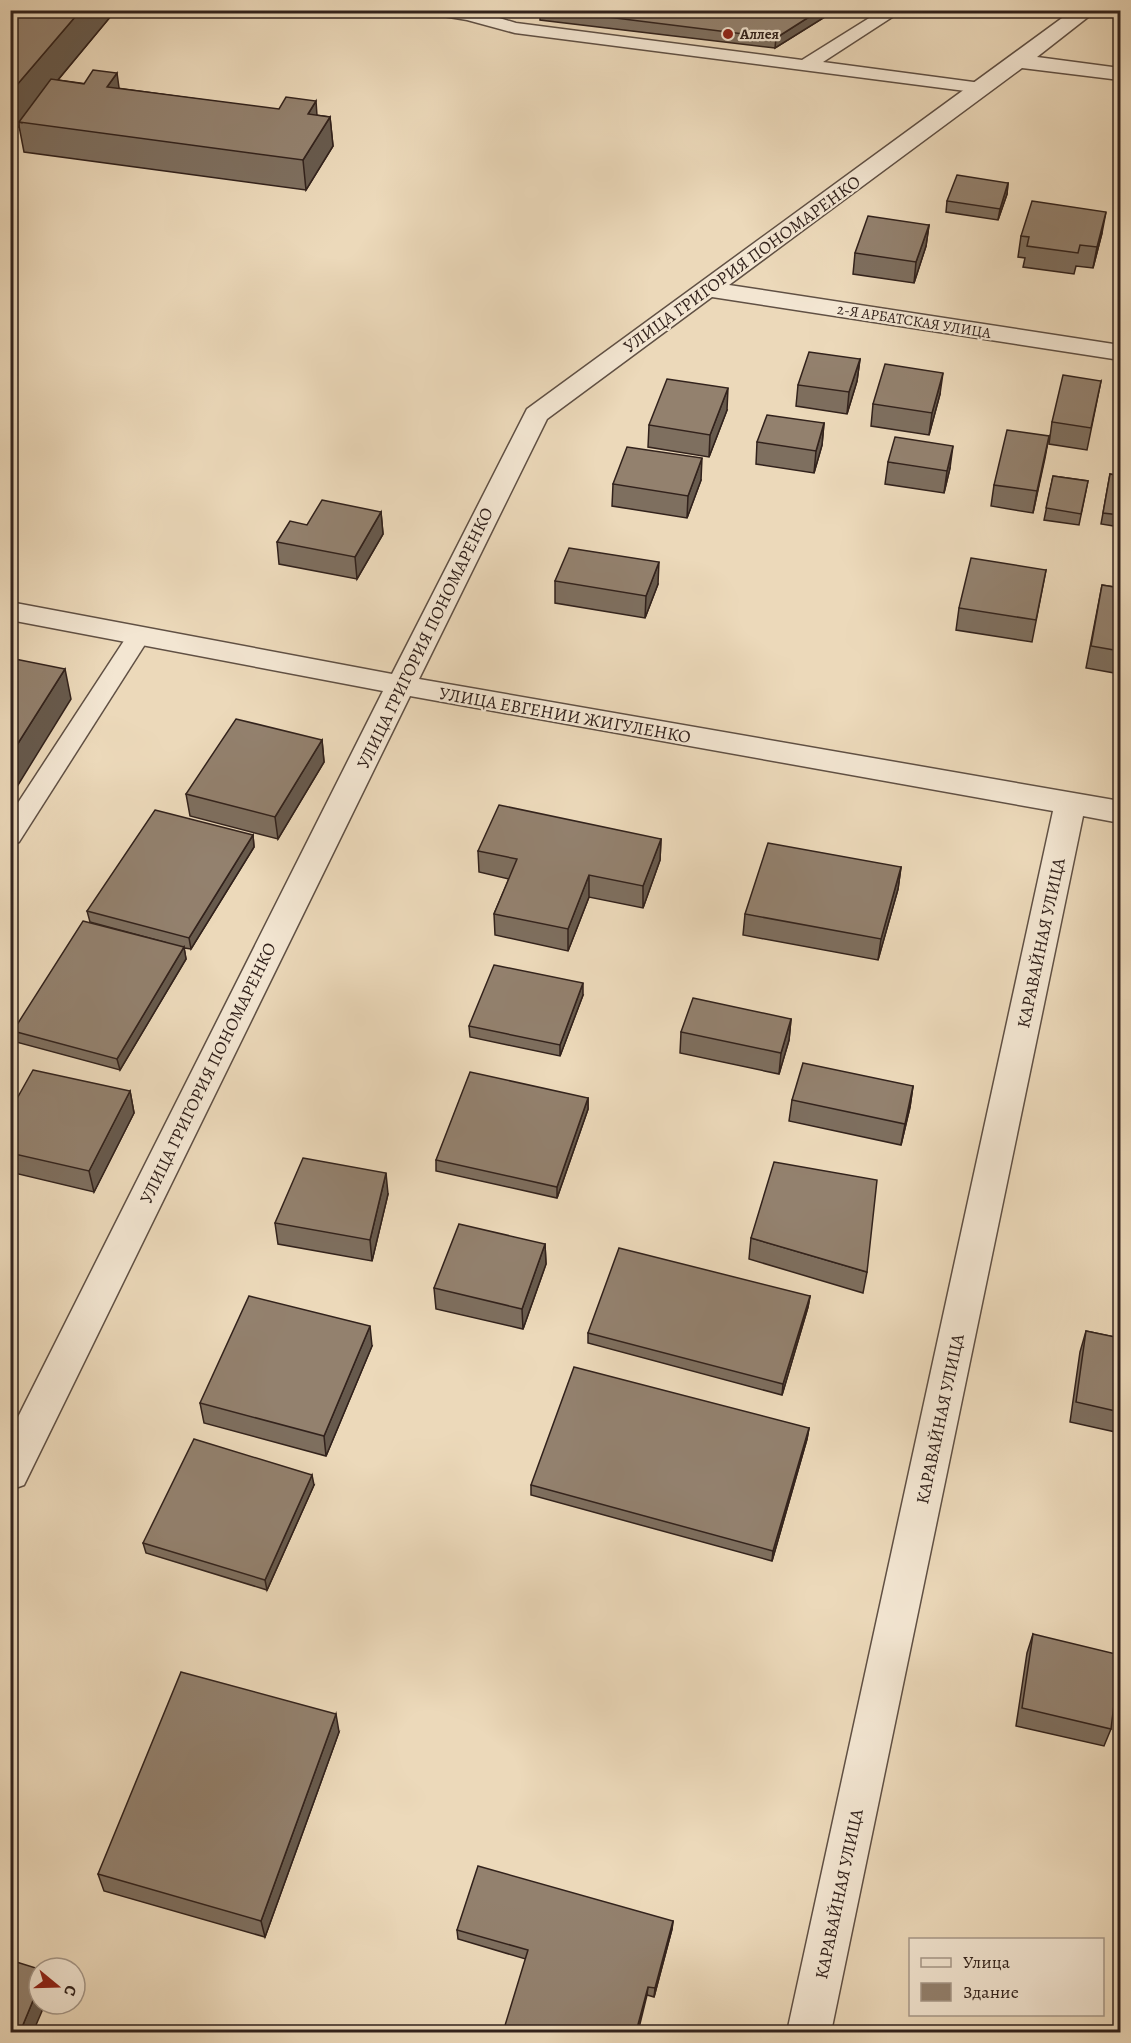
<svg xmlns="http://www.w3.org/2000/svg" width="1131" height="2043" viewBox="0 0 1131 2043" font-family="Alegreya,serif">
  <rect width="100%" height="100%" fill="#ecd9ba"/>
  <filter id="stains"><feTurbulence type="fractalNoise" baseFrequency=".00333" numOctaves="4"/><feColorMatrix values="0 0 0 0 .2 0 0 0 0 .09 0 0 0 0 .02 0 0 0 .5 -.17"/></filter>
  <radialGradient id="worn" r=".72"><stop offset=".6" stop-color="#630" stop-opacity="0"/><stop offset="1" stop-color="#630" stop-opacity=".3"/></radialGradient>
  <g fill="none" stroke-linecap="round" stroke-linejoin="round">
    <g stroke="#605044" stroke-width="3">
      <g id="lane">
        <path d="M429 10H480L479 12 516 23 802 60 882 10H903L823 62 981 83 987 84 990 88 987 92 981 93 515 33 467 20 431 14Z"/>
        <path d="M139 627 147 630 151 635 19 842 10 845V815L131 630Z"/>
      </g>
    </g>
    <g stroke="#605044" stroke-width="3">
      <path id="street" d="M1073 10H1097L1037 57 1120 68V80L1022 68 729 285 1120 345V360L712 297 547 419 419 679 1120 801V823L1083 816 831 2032H787L1053 811 410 696 24 1485 10 1490V1433L383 691 10 620V602L392 674 527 409Z"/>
    </g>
    <use href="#lane" fill="#f3e6d2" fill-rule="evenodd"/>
    <use href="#street" fill="#f3e6d2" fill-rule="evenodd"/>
  </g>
  <g fill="#7e6f5f" stroke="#32221c" stroke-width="1.5">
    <path d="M10 10 111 16 58 80 330 117 333 146 306 190 24 152 19 126 10 137Z"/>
    <path d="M540 10H836L775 48 540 20Z"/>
    <path d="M1008 183 1007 194 998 220 946 212 947 201Z"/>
    <path d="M929 225 926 246 914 283 853 274 855 253Z"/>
    <path d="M1102 233 1093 268 1076 266 1074 274 1023 267 1025 258 1018 257 1021 236Z"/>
    <path d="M860 359 857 381 847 414 796 406 798 385Z"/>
    <path d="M1101 381 1087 450 1049 444 1052 422Z"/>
    <path d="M940 394 929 435 871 426 873 404Z"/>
    <path d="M727 410 709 457 648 447 649 425Z"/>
    <path d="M824 423 822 445 814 473 756 464 757 442Z"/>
    <path d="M1049 436 1033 513 991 506 994 485Z"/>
    <path d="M888 462 950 468 944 493 885 484Z"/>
    <path d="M1110 474 1120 476V527L1101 524Z"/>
    <path d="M1053 476 1088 481 1079 525 1044 520Z"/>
    <path d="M701 480 687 518 612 506 613 484Z"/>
    <path d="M381 512 383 534 357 579 279 564 277 542 307 525Z"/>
    <path d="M1046 570 1032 642 956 630 959 608Z"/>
    <path d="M555 581 658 584 645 618 555 603Z"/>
    <path d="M1102 585 1120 588V674L1086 668Z"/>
    <path d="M322 740 324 762 278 839 190 816 186 794Z"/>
    <path d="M253 835 254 847 191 949 184 948 186 959 120 1070 16 1042 13 1031 164 942 90 922 87 911Z"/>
    <path d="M661 839 660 860 643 908 589 897 568 951 495 935 494 914 509 879 479 872 478 851Z"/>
    <path d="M901 867 898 889 878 960 743 935 745 914Z"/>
    <path d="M583 995 560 1056 470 1037 469 1026Z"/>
    <path d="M791 1019 789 1040 779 1074 680 1053 681 1032Z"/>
    <path d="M913 1086 910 1107 901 1145 789 1121 792 1100Z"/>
    <path d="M130 1091 134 1113 94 1192 10 1172V1111Z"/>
    <path d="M588 1098V1109L557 1198 436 1171V1160Z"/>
    <path d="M388 1194 372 1261 278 1244 275 1223Z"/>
    <path d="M751 1238 867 1272 863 1293 749 1259Z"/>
    <path d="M545 1244 546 1264 523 1329 436 1309 434 1288Z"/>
    <path d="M810 1296 808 1307 782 1395 588 1343V1333Z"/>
    <path d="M1086 1331 1120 1338V1433L1070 1422 1080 1352Z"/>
    <path d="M372 1346 326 1456 204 1423 200 1403Z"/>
    <path d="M809 1428 807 1439 772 1561 531 1495V1485Z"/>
    <path d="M314 1485 267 1590 146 1553 143 1543Z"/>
    <path d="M1033 1634 1111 1729 1104 1746 1016 1726 1027 1653Z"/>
    <path d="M339 1732 265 1937 104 1891 98 1874Z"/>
    <path d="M673 1921 672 1929 654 1997 458 1939 457 1930Z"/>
  </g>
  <g fill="#675a4d" stroke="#32221c" stroke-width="1.5">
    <path d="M81 10H110L111 16 22 123 19 122V126L10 137V93Z"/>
    <path d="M820 10H836L775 48 776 38Z"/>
    <path d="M117 73 121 102 107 87Z"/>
    <path d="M316 101 318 130 308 114Z"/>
    <path d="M330 117 333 146 306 190 303 160Z"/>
    <path d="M1008 183 1007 194 998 220 1000 209Z"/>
    <path d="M1106 212 1102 233 1093 268 1097 247Z"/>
    <path d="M929 225 926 246 914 283 916 262Z"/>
    <path d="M860 359 857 381 847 414 849 392Z"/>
    <path d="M943 373 940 394 929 435 932 413Z"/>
    <path d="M728 388 727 410 709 457 710 435Z"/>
    <path d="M824 423 822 445 814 473 816 451Z"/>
    <path d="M1049 436 1045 458 1033 513 1037 491Z"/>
    <path d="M953 446 950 468 944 493 947 471Z"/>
    <path d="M702 458 701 480 687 518 688 496Z"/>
    <path d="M381 512 383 534 357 579 355 557Z"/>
    <path d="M659 562 658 584 645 618 646 596Z"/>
    <path d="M65 669 71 699 10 798V756Z"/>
    <path d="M322 740 324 762 278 839 275 817Z"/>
    <path d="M253 835 254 847 191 949 189 938Z"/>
    <path d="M661 839 660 860 643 908V886Z"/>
    <path d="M901 867 898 889 878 960 881 939Z"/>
    <path d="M589 875V897L568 951V929Z"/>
    <path d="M184 947 186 959 120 1070 117 1059Z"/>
    <path d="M583 983V995L560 1056V1045Z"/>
    <path d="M791 1019 789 1040 779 1074 781 1053Z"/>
    <path d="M913 1086 910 1107 901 1145 905 1124Z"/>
    <path d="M130 1091 134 1113 94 1192 89 1171Z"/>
    <path d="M588 1098V1109L557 1198V1187Z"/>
    <path d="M386 1173 388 1194 372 1261 370 1240Z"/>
    <path d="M545 1244 546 1264 523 1329 522 1309Z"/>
    <path d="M810 1296 808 1307 782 1395 783 1384Z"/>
    <path d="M370 1326 372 1346 326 1456 324 1436Z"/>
    <path d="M809 1428 807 1439 772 1561 773 1551Z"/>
    <path d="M312 1475 314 1485 267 1590 265 1580Z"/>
    <path d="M336 1714 339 1732 265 1937 261 1921Z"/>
    <path d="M673 1921 672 1929 654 1997 655 1988Z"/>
    <path d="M39 1986V2004H45L33 2032H20Z"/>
    <path d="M648 1987 647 1995 638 2032H636Z"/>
  </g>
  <g fill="#93816e" stroke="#32221c" stroke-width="1.5">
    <path d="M10 10H81L10 93Z"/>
    <path d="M551 10H820L776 38Z"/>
    <path d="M93 70 117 73 107 87 279 109 286 97 316 101 308 114 330 117 303 160 19 122 51 79 84 84Z"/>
    <path d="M957 175 1008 183 1000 209 947 201Z"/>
    <path d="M1032 201 1106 212 1097 247 1080 245 1078 253 1027 246 1029 237 1021 236Z"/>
    <path d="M868 216 929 225 916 262 855 253Z"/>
    <path d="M809 352 860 359 849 392 798 385Z"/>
    <path d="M885 364 943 373 932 413 873 404Z"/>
    <path d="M1063 375 1101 381 1091 428 1052 422Z"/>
    <path d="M667 379 728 388 710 435 649 425Z"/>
    <path d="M767 415 824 423 816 451 757 442Z"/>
    <path d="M1007 430 1049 436 1037 491 994 485Z"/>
    <path d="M895 437 953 446 947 471 888 462Z"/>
    <path d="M627 447 702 458 688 496 613 484Z"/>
    <path d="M1110 474 1120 476V515L1103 513Z"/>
    <path d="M1053 476 1088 481 1081 514 1046 508Z"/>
    <path d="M322 500 381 512 355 557 277 542 290 521 307 525Z"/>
    <path d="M569 548 659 562 646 596 555 581Z"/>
    <path d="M971 558 1046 570 1036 620 959 608Z"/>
    <path d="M1102 585 1120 588V651L1091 646Z"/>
    <path d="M10 658 65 669 10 756Z"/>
    <path d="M236 719 322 740 275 817 186 794Z"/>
    <path d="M499 805 661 839 643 886 589 875 568 929 494 914 517 859 478 851Z"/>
    <path d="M155 810 253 835 189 938 87 911Z"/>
    <path d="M768 843 901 867 881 939 745 914Z"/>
    <path d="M83 921 184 947 117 1059 13 1031Z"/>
    <path d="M494 965 583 983 560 1045 469 1026Z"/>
    <path d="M693 998 791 1019 781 1053 681 1032Z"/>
    <path d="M803 1063 913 1086 905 1124 792 1100Z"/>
    <path d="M33 1070 130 1091 89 1171 10 1153V1111Z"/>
    <path d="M470 1072 588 1098 557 1187 436 1160Z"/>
    <path d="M303 1158 386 1173 370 1240 275 1223Z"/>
    <path d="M774 1162 877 1180 867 1272 751 1238Z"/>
    <path d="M459 1224 545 1244 522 1309 434 1288Z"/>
    <path d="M619 1248 810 1296 783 1384 588 1333Z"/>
    <path d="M249 1296 370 1326 324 1436 200 1403Z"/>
    <path d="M1086 1331 1120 1338V1412L1076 1402Z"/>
    <path d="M574 1367 809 1428 773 1551 531 1485Z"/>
    <path d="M194 1439 312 1475 265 1580 143 1543Z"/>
    <path d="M1033 1634 1120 1655 1111 1729 1022 1708Z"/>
    <path d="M181 1672 336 1714 261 1921 98 1874Z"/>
    <path d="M478 1866 673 1921 655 1988 648 1987 636 2032H503L528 1950 457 1930Z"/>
    <path d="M10 1960 39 1969V1986L20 2032H10Z"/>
  </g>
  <circle fill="#8f2418" stroke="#f3e6d2" stroke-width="2" cx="728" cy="34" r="6"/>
  <g text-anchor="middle" stroke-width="4.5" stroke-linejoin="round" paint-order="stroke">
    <g font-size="15" font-weight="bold" fill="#32221c" stroke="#f3e6d2" text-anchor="start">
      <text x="740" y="39">Аллея</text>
    </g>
    <g font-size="15" fill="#32221c" stroke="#f3e6d2">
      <text transform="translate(914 321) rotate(9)" y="5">2-Я АРБАТСКАЯ УЛИЦА</text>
    </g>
    <g font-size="18" fill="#32221c" stroke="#f3e6d2">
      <text transform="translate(742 264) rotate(-36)" y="6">УЛИЦА ГРИГОРИЯ ПОНОМАРЕНКО</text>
      <text transform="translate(425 638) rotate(-64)" y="6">УЛИЦА ГРИГОРИЯ ПОНОМАРЕНКО</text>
      <text transform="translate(565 715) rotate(10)" y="6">УЛИЦА ЕВГЕНИИ ЖИГУЛЕНКО</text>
      <text transform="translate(1041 943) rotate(-78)" y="6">КАРАВАЙНАЯ УЛИЦА</text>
      <text transform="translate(208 1073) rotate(-64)" y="6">УЛИЦА ГРИГОРИЯ ПОНОМАРЕНКО</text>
      <text transform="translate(940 1419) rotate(-78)" y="6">КАРАВАЙНАЯ УЛИЦА</text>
      <text transform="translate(839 1894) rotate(-78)" y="6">КАРАВАЙНАЯ УЛИЦА</text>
    </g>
  </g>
  <rect width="1131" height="2043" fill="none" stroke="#ecd9ba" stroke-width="36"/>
  <rect x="12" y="12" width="1107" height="2019" fill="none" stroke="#32221c" stroke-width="3"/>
  <rect x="18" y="18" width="1095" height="2007" fill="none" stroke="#32221c" stroke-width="1.5"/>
  <rect x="909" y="1938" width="195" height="78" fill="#f3e6d2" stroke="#a69889" stroke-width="1.5"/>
  <rect x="921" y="1958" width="30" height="9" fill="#f3e6d2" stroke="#a69889" stroke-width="1.5"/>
  <text x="963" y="1968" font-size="18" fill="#32221c">Улица</text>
  <rect x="921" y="1983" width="30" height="18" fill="#93816e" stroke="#a69889" stroke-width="1.5"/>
  <text x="963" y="1998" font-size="18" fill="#32221c">Здание</text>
  <g transform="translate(57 1986) rotate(109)"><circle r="28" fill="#f3e6d2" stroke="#a69889" stroke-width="1.5"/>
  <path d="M0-4.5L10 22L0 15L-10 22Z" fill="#8f2418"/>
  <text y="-9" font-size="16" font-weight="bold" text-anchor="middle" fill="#32221c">С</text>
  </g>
  <rect width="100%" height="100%" filter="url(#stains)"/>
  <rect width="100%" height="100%" fill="url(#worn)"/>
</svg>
